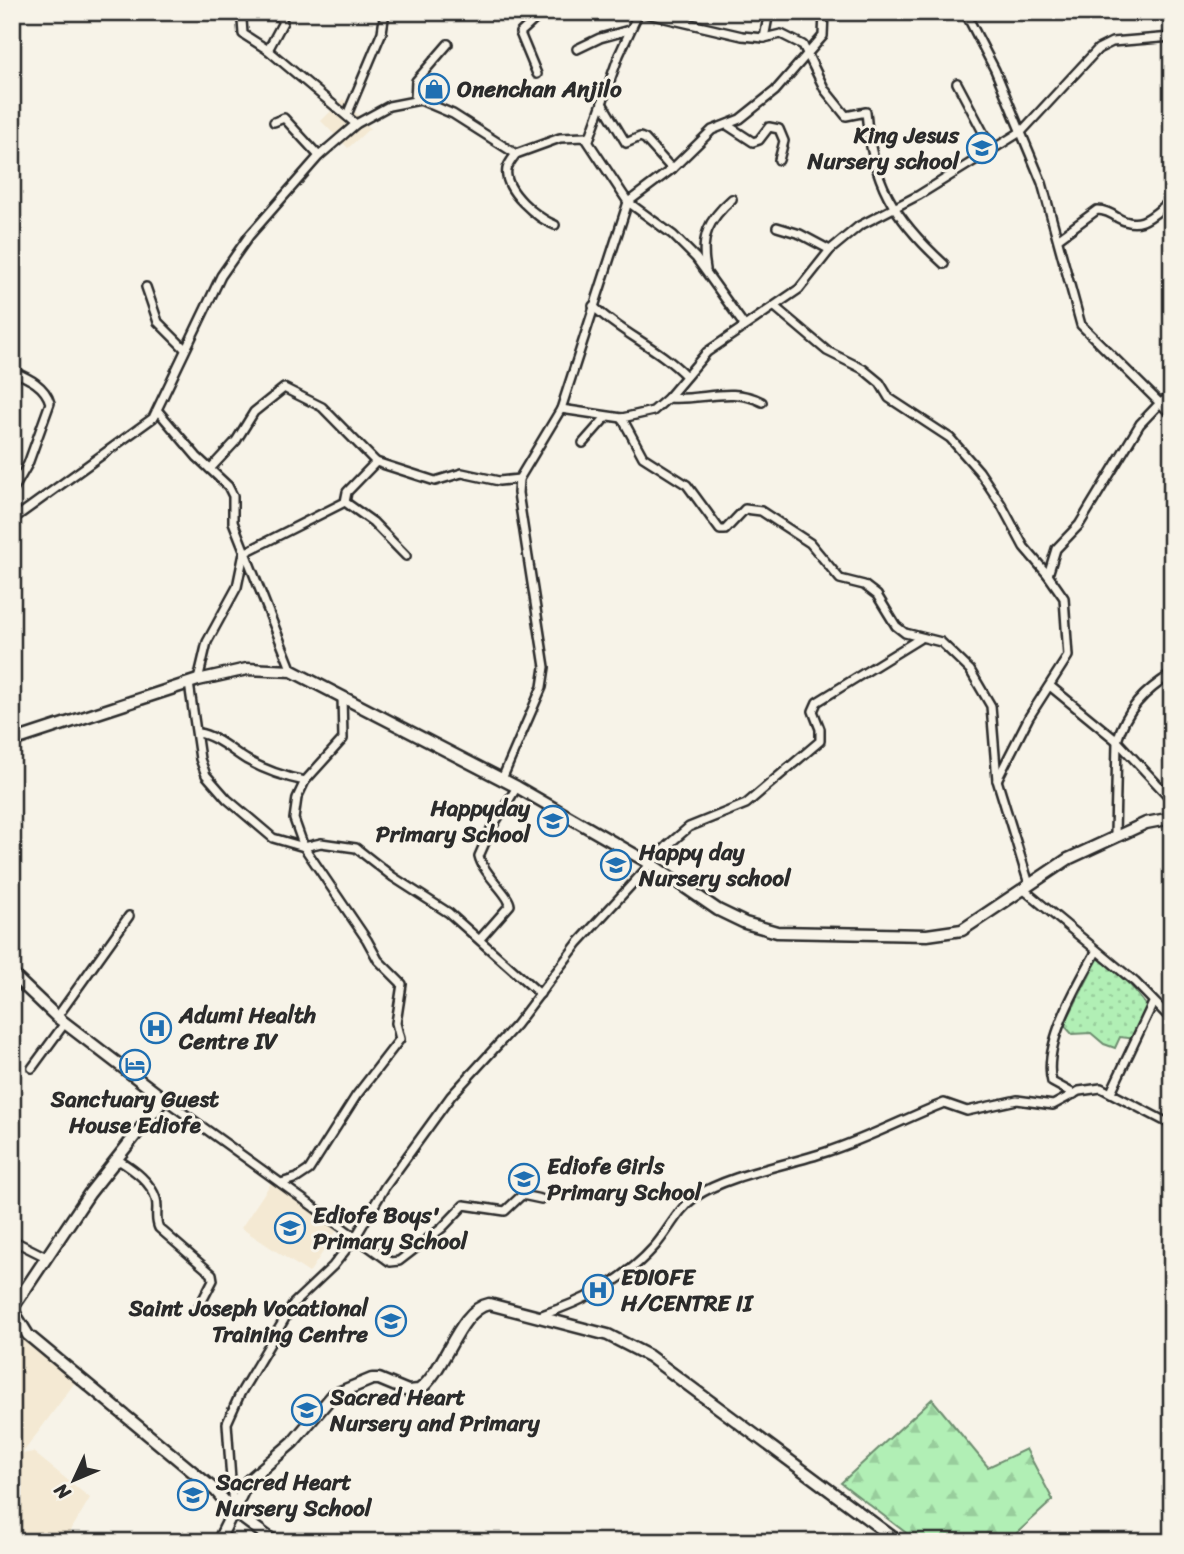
<svg xmlns="http://www.w3.org/2000/svg" width="1184" height="1554" viewBox="0 0 1184 1554" font-family="Sriracha,sans-serif">
  <defs>
    <pattern id="grass-dots" width="8" height="8" patternUnits="userSpaceOnUse" patternTransform="scale(1.75)"><rect width="8" height="8" fill="#b1efb5"/><path d="M2 2h.1M6 6h.1" fill="none" stroke="#98cd9c" stroke-width="1.8" stroke-linecap="round"/></pattern>
    <pattern id="forest-firs" width="22" height="20" patternUnits="userSpaceOnUse" patternTransform="scale(1.75)"><rect width="22" height="20" fill="#b1efb5"/><path d="M5 1l3.5 6h-7zM16 11l3.5 6h-7z" fill="#98cd9c"/></pattern>
  </defs>
  <rect width="100%" height="100%" fill="#f7f3e8"/>
  <filter id="ink" filterUnits="userSpaceOnUse"><feTurbulence type="fractalNoise" baseFrequency=".0143" numOctaves="2"/><feDisplacementMap in="SourceGraphic" scale="14" xChannelSelector="R" yChannelSelector="G"/><feConvolveMatrix kernelMatrix="1 2 1 2 8 2 1 2 1" color-interpolation-filters="sRGB"/></filter>
  <g filter="url(#ink)">
    <g fill="#f4e9d3">
      <path d="M343 99 370 128 348 148 321 121Z"/>
      <path d="M271 1183 338 1229 309 1273 241 1228Z"/>
      <path d="M12 1327 76 1381 22 1454 33 1452 90 1498 64 1542H12Z"/>
    </g>
    <path fill="url(#grass-dots)" stroke="#6e8d70" stroke-width="2" d="M1099 957 1130 985 1148 1008 1136 1039 1120 1037 1115 1048 1104 1044 1091 1033 1072 1034 1064 1025Z"/>
    <path fill="url(#forest-firs)" stroke="#6e8d70" stroke-width="2" d="M932 1399 988 1467 1026 1449 1053 1500 1007 1542H918L841 1483Z"/>
    <g fill="none" stroke-linecap="round" stroke-linejoin="round">
      <g stroke="#2b2b2b" stroke-width="12">
        <g id="minor">
          <path d="M235 12 242 20 243 34 268 50 356 124"/>
          <path d="M639 12 742 36 764 38 781 34 803 45 825 90 846 116 866 112C872 181 893 218 944 264"/>
          <path d="M965 12 995 70 1042 183 1081 325 1172 415"/>
          <path d="M764 38 769 12"/>
          <path d="M577 49 600 38 629 30"/>
          <path d="M268 50 283 22 276 12"/>
          <path d="M537 74 520 33 543 12"/>
          <path d="M957 83 992 149"/>
          <path d="M415 100 416 81 448 44"/>
          <path d="M602 103 626 143 640 137 645 139 672 169"/>
          <path d="M347 115 382 32 385 12"/>
          <path d="M274 122 284 118 319 156"/>
          <path d="M727 125 753 142 759 140 769 127 779 129 784 141 779 160"/>
          <path d="M589 140 619 55 639 12"/>
          <path d="M516 154C513 158 508 164 507 169 503 190 538 219 555 225"/>
          <path d="M777 227 800 234 830 250"/>
          <path d="M1059 238 1097 210C1105 210 1111 213 1118 218 1142 231 1153 214 1172 200"/>
          <path d="M706 269C700 237 708 220 732 199"/>
          <path d="M146 287 158 322 184 348"/>
          <path d="M593 306C622 334 658 347 686 376"/>
          <path d="M775 307 827 351 863 369 880 383 889 398 950 438 979 471 1001 504 1024 547 1048 575"/>
          <path d="M12 371C28 378 45 385 50 403L28 464 12 492"/>
          <path d="M668 398C702 401 731 386 762 402"/>
          <path d="M561 409 622 418 653 411 668 398 707 352 799 289 830 250 859 226 919 195 1022 131 1098 49 1112 42 1172 37"/>
          <path d="M158 411 197 457 228 486 233 496V522L292 671"/>
          <path d="M622 418 643 457 687 485 720 530H725L745 509 761 511 810 543 840 579 864 585 877 595 896 626 905 633 941 642 970 670 991 706 997 780 1029 884"/>
          <path d="M583 443 606 417"/>
          <path d="M210 469 236 441 254 412 284 388 322 407 376 462 435 481 462 473 499 481 519 479"/>
          <path d="M345 502 373 522 406 556"/>
          <path d="M12 520 153 418 221 276 249 236 319 156 356 124 389 106 420 100 453 114 516 154 560 138 585 137 628 202 673 235 696 258 744 325"/>
          <path d="M198 680 207 642 237 587 244 553 345 502 347 492 376 462"/>
          <path d="M189 683 200 759 206 775 227 799 273 838 304 847 321 843 356 848 393 877 449 913 540 994"/>
          <path d="M1050 686 1117 741 1172 800"/>
          <path d="M198 733C215 735 232 751 247 760 265 770 285 777 305 781"/>
          <path d="M502 779 542 687 545 667 518 493 519 479 561 409 628 202 672 169 712 130 740 119 775 91 823 36 824 12"/>
          <path d="M997 780 1029 717 1068 656 1064 598 1048 575 1056 549 1079 525 1140 424 1160 403 1172 396"/>
          <path d="M1115 836 1117 741C1126 710 1144 691 1172 674"/>
          <path d="M1023 889 1135 982 1172 1020"/>
          <path d="M480 939 510 905C509 894 483 874 479 856L491 829 517 787"/>
          <path d="M57 1017 129 916"/>
          <path d="M32 1068 65 1023"/>
          <path d="M1111 1092 1153 1003"/>
          <path d="M1074 1094 1052 1082C1042 1045 1078 984 1096 952"/>
          <path d="M164 1099 390 1262 399 1261 442 1228 464 1205 505 1211 522 1195 541 1199"/>
          <path d="M113 1165 120 1161C134 1170 151 1182 156 1199 159 1209 154 1218 159 1228L212 1274 213 1280 199 1307"/>
          <path d="M281 1183 297 1178 309 1170 356 1096 400 1039 396 1023 402 984 378 960 367 940 304 847 294 819 297 798 305 781 343 739 342 696"/>
          <path d="M12 1240 46 1257"/>
          <path d="M539 1316C584 1301 623 1282 655 1246 669 1230 678 1209 695 1197 727 1175 788 1165 826 1152 866 1139 904 1119 944 1103L967 1111 1017 1100 1053 1105 1079 1091 1101 1088 1172 1125"/>
          <path d="M1172 1457V1462"/>
          <path d="M233 1508 227 1423 240 1394 294 1303 333 1266 355 1238 385 1187 451 1096 516 1025 578 943 668 845 689 827 746 804 820 741V729L813 711 817 702 919 639"/>
        </g>
      </g>
      <g stroke="#2b2b2b" stroke-width="15">
        <g id="tertiary">
          <path d="M12 741 198 680 247 669 292 671 517 787 651 864 718 910 745 923 777 932 927 935 962 930 1068 859 1146 823 1172 818"/>
          <path d="M12 974 57 1017 164 1099 89 1194 12 1309 28 1335 216 1491 233 1511 275 1542"/>
          <path d="M218 1542 248 1481 293 1442 333 1395 372 1379H379L408 1391 419 1390C446 1370 458 1310 489 1304L608 1335 649 1356 899 1542"/>
        </g>
      </g>
      <use href="#minor" stroke="#f7f3e8" stroke-width="7"/>
      <use href="#tertiary" stroke="#f7f3e8" stroke-width="10"/>
    </g>
  </g>
  <defs>
    <g id="shop-ring" transform="scale(1.575)"><circle r="9.5" fill="#f7f3e8" stroke="#1f6fb2" stroke-width="1.5"/><path d="M-5-2.5h2.3a2.7 3.5 0 0 1 5.4 0H5L5.5 6h-11ZM-1.5-2.5h3a1.5 2.3 0 0 0-3 0Z" fill="#1f6fb2"/></g>
    <g id="school-ring" transform="scale(1.575)"><circle r="9.5" fill="#f7f3e8" stroke="#1f6fb2" stroke-width="1.5"/><path d="M0-5L7-2L0 1L-7-2ZM-4 1L0 2.5L4 1V4Q0 6-4 4Z" fill="#1f6fb2"/></g>
    <g id="hospital-ring" transform="scale(1.575)"><circle r="9.5" fill="#f7f3e8" stroke="#1f6fb2" stroke-width="1.5"/><path d="M-5-5h3v3.5h4V-5h3V5h-3V1.5h-4V5h-3Z" fill="#1f6fb2"/></g>
    <g id="hotel-ring" transform="scale(1.575)"><circle r="9.5" fill="#f7f3e8" stroke="#1f6fb2" stroke-width="1.5"/><path d="M-6-4.5h1.5V1H6V5H4.5V3h-9V5H-6ZM-4 0a1.8 1.8 0 1 1 3.6 0ZM.5 0V-2.5h3Q6-2.5 6 0Z" fill="#1f6fb2"/></g>
  </defs>
  <g fill-rule="evenodd">
    <use href="#shop-ring" x="434" y="89"/>
    <use href="#school-ring" x="982" y="148"/>
    <use href="#school-ring" x="553" y="821"/>
    <use href="#school-ring" x="616" y="865"/>
    <use href="#hospital-ring" x="156" y="1028"/>
    <use href="#hotel-ring" x="135" y="1065"/>
    <use href="#school-ring" x="524" y="1179"/>
    <use href="#school-ring" x="290" y="1228"/>
    <use href="#hospital-ring" x="598" y="1290"/>
    <use href="#school-ring" x="391" y="1321"/>
    <use href="#school-ring" x="307" y="1410"/>
    <use href="#school-ring" x="193" y="1495"/>
  </g>
  <g text-anchor="middle" stroke-width="6" stroke-linejoin="round" paint-order="stroke">
    <g font-size="23" font-weight="bold" fill="#2b2b2b" stroke="#f7f3e8" text-anchor="start">
      <text x="457" y="97">Onenchan Anjilo</text>
      <text x="959" y="143" text-anchor="end">King Jesus<tspan x="959" dy="26">Nursery school</tspan></text>
      <text x="530" y="816" text-anchor="end">Happyday<tspan x="530" dy="26">Primary School</tspan></text>
      <text x="639" y="860">Happy day<tspan x="639" dy="26">Nursery school</tspan></text>
      <text x="179" y="1023">Adumi Health<tspan x="179" dy="26">Centre IV</tspan></text>
      <text x="135" y="1107" text-anchor="middle">Sanctuary Guest<tspan x="135" dy="26">House Ediofe</tspan></text>
      <text x="547" y="1174">Ediofe Girls<tspan x="547" dy="26">Primary School</tspan></text>
      <text x="313" y="1223">Ediofe Boys'<tspan x="313" dy="26">Primary School</tspan></text>
      <text x="621" y="1285">EDIOFE<tspan x="621" dy="26">H/CENTRE II</tspan></text>
      <text x="368" y="1316" text-anchor="end">Saint Joseph Vocational<tspan x="368" dy="26">Training Centre</tspan></text>
      <text x="330" y="1405">Sacred Heart<tspan x="330" dy="26">Nursery and Primary</tspan></text>
      <text x="216" y="1490">Sacred Heart<tspan x="216" dy="26">Nursery School</tspan></text>
    </g>
  </g>
  <rect width="1184" height="1554" fill="none" stroke="#f7f3e8" stroke-width="42"/>
  <rect x="21" y="21" width="1142" height="1512" fill="none" stroke="#2b2b2b" stroke-width="2.5" filter="url(#ink)"/>
  <g transform="translate(74 1480) rotate(226)" stroke="#f7f3e8" stroke-width="5" paint-order="stroke">
  <path d="M0-5L12 26L0 18L-12 26Z" fill="#2b2b2b"/>
  <text y="-10" font-size="19" font-weight="bold" text-anchor="middle" fill="#2b2b2b">N</text>
  </g>
</svg>
